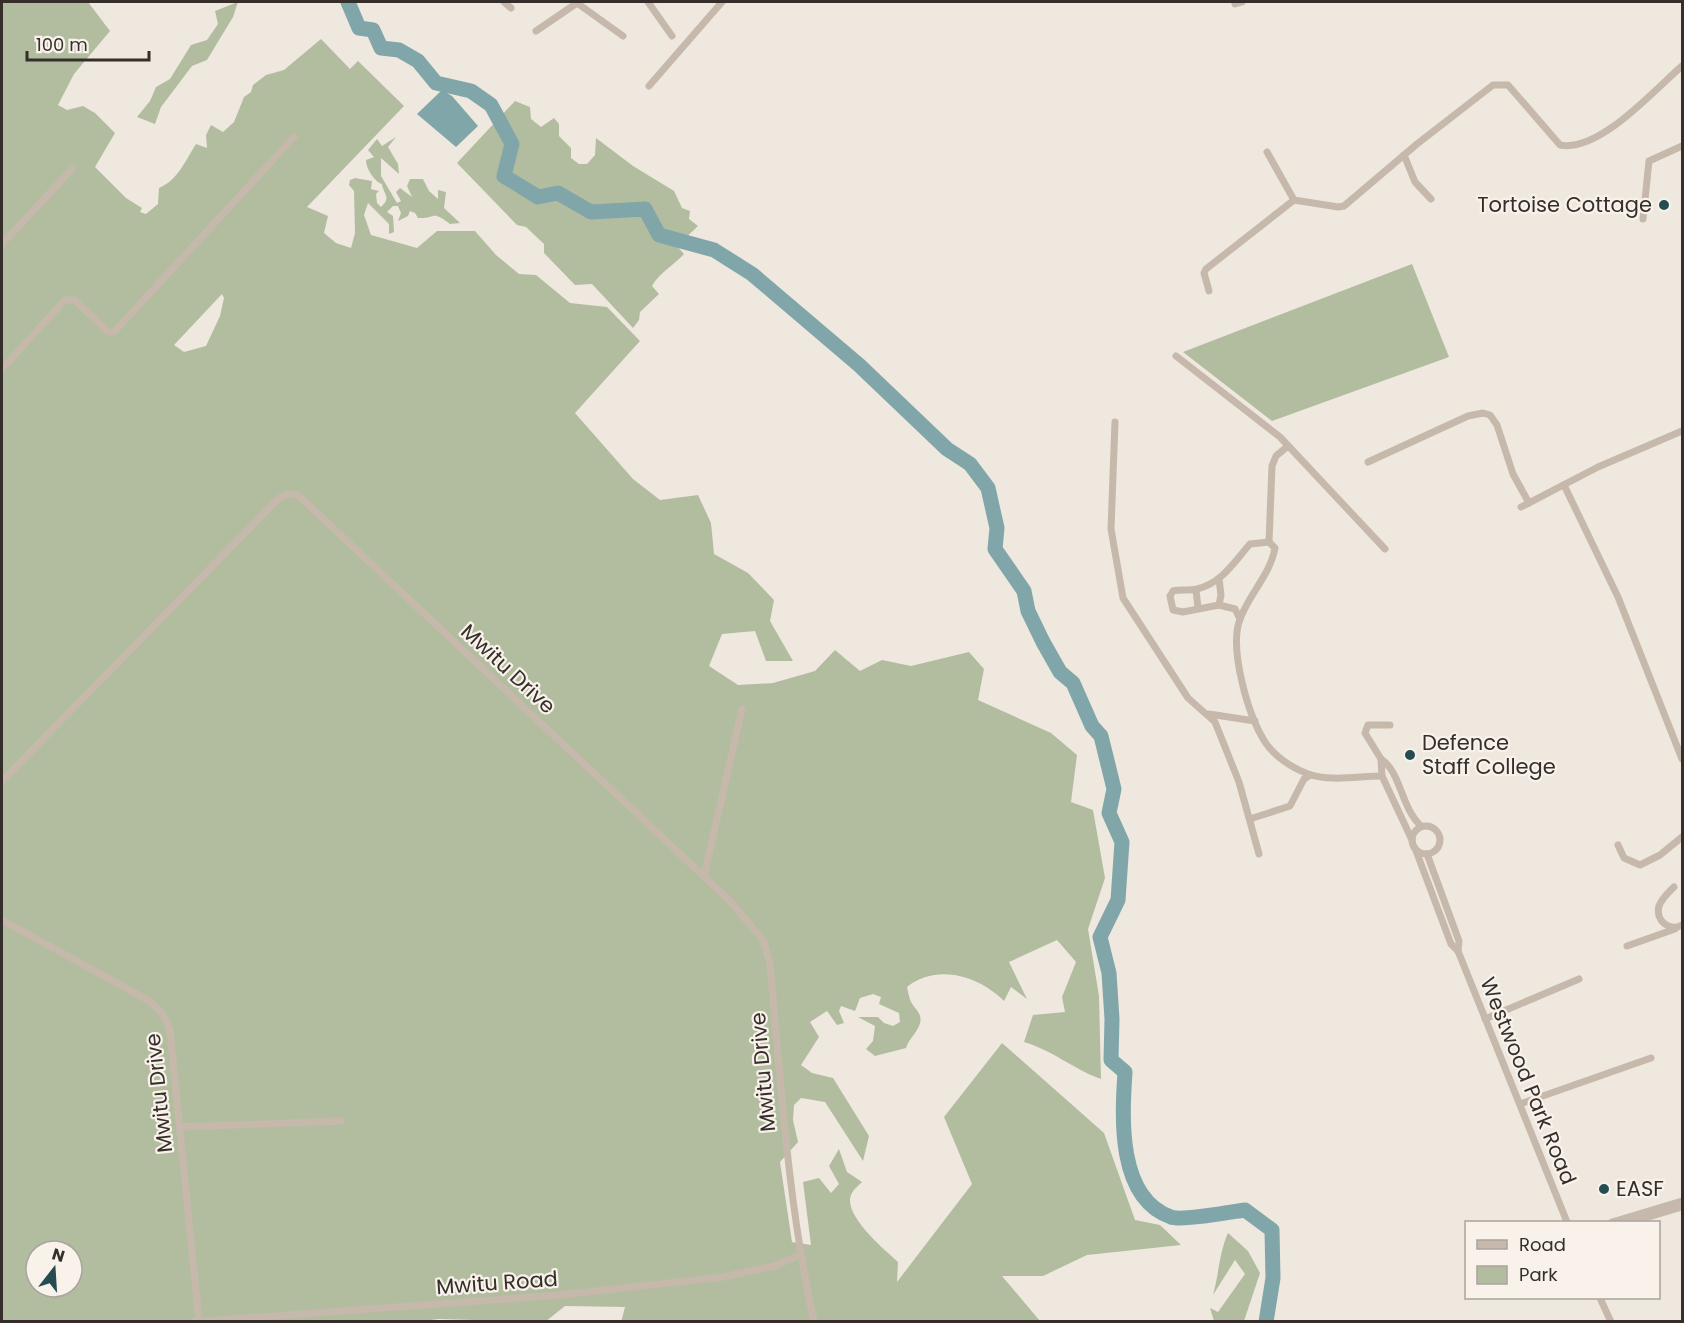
<svg xmlns="http://www.w3.org/2000/svg" width="1684" height="1323" viewBox="0 0 1684 1323" font-family="Poppins,sans-serif">
  <rect width="100%" height="100%" fill="#efe8df"/>
  <g fill="#b2bda0" fill-rule="evenodd">
    <path d="M2 2H88L110 31 74 74 58 105 67 110 83 106 95 113 115 133 95 167 126 198 142 208 140 212 146 214 158 204 159 188C178 180 185 161 196 144L207 148 206 135 211 125 223 132 234 122 244 97 251 92 253 85 266 75 284 70 321 39 350 69 358 61 404 106 307 207 328 216 324 233 336 243 351 248 355 233 354 191 349 185 350 180 355 178 372 181 371 189 379 191 376 194 377 203 381 207C392 197 383 194 382 184 375 182 366 169 366 160L374 157 368 150 377 139 382 146 396 137 388 147 398 164 399 174 381 158V176L397 203 401 201 396 192 400 188 412 197 407 186 410 179H423L429 191 438 199V190L446 192 444 208 460 223 450 224C431 209 436 219 418 218L415 213 410 211 408 216 398 221 401 213 398 206H393L387 212 393 216 394 232 389 234V224L368 203 364 215 371 235 417 248 437 231H475L496 255 519 274 536 275 570 303 607 307 640 341 575 413 633 479 660 500 698 495 711 523 714 554 748 573 774 600 770 621 793 661H766L755 631 722 634 709 666 738 685 773 683 815 671 835 650 860 671 882 660 911 666 969 652 984 669 978 700 1051 733 1077 755 1071 802 1093 810 1105 878 1088 929 1099 996 1101 1079C1073 1069 1054 1051 1024 1042L1033 1015 1065 1012 1062 997 1076 962 1057 940 1009 962 1027 999 1011 987 1004 1001C979 976 937 963 907 987 908 991 909 998 911 1002 916 1011 925 1015 918 1028 914 1036 909 1039 906 1048L875 1056 866 1049 873 1041 875 1026 858 1017H878L884 1023 893 1026 900 1022 899 1013 879 1004 881 997 873 994 860 998 855 1011 841 1006 839 1011 844 1023 837 1025 827 1011 810 1022 819 1037 801 1065 812 1073 833 1078 869 1136 863 1161 825 1102 801 1098 794 1105 793 1120 798 1142 780 1162 792 1242 811 1245 803 1182 819 1178 831 1193 839 1184 829 1166 839 1149 847 1172 862 1182C859 1185 854 1189 852 1193 840 1213 885 1250 898 1262L897 1282 972 1184 944 1117 1002 1043 1104 1133 1135 1220 1160 1225 1181 1245 1087 1255 1043 1276H1002L1040 1321 621 1322 625 1307 565 1306 545 1322 438 1319 418 1322 2 1321ZM222 294 224 298 220 316 206 346 184 352 174 345ZM36 1251H72V1287H36Z"/>
    <path d="M238 2 233 17 207 60 192 66 161 107 155 124 137 117 150 101 156 87 170 79 191 45 207 40 218 24 215 11Z"/>
    <path d="M515 101 530 107 531 119 541 127 554 118 559 124V136L571 148V158L579 164H587L595 155 596 138 633 166 674 191 682 208 690 211 689 219 698 226 677 246 684 254C673 266 660 272 652 286L659 294 640 312 639 320 633 328 592 284 575 285 544 253V244L526 227 517 225 457 163Z"/>
    <path d="M1412 264 1449 357 1272 421 1183 352Z"/>
    <path d="M1228 1233 1248 1251 1260 1273 1244 1321H1214L1210 1308 1218 1312 1245 1274 1235 1260 1213 1295C1219 1274 1219 1253 1228 1233Z"/>
  </g>
  <path fill="#81a6a9" d="M442 90 452 96 478 126 456 147 417 114Z"/>
  <g fill="none" stroke-linecap="round" stroke-linejoin="round">
    <path stroke="#81a6a9" stroke-width="15" d="M348 2 359 28 373 30 381 48 399 50 418 61 436 83 471 91 491 105 512 144 504 176 538 197 558 193 591 212 645 209 659 235 714 250 752 274 859 365 947 449 970 464 988 488 997 528 995 549 1024 591 1028 611 1043 642 1060 672 1073 683 1092 726 1101 736 1114 789 1109 813 1122 842 1118 900 1100 937 1109 973 1112 1019 1111 1060 1125 1072C1122 1117 1117 1198 1171 1217 1181 1221 1231 1212 1245 1210L1272 1230 1273 1278 1266 1322"/>
    <g stroke="#c6b9ac" stroke-width="7">
      <path d="M504 2 511 8"/>
      <path d="M648 2 672 36"/>
      <path d="M1235 4 1242 2"/>
      <path d="M536 31 577 3 623 36"/>
      <path d="M649 86 722 2"/>
      <path d="M1267 152 1294 200 1338 207 1344 206 1417 144 1493 85H1508L1560 145C1599 153 1654 90 1682 66"/>
      <path d="M1404 155 1415 182 1431 199"/>
      <path d="M1643 219 1649 161 1682 146"/>
      <path d="M2 244 72 169"/>
      <path d="M1209 291 1204 273 1206 269 1294 200"/>
      <path d="M1176 356 1280 437 1385 549"/>
      <path d="M2 369 65 300H75L108 332H114L294 137"/>
      <path d="M1115 422 1111 529 1123 598 1188 698 1215 722 1239 782 1259 854"/>
      <path d="M1368 462 1468 416 1483 413 1490 415 1497 425 1513 474 1529 503"/>
      <path d="M1564 485 1618 597 1682 759"/>
      <path d="M1521 507 1598 467 1682 431"/>
      <path d="M1269 542 1272 466 1276 456 1288 446"/>
      <path d="M1219 579 1221 595 1219 605 1183 612 1173 610 1170 596 1173 591C1181 589 1189 591 1197 589 1222 583 1234 562 1250 544L1269 542 1275 548C1270 576 1247 596 1239 622 1230 652 1248 715 1265 742 1274 756 1292 768 1308 774 1330 782 1359 776 1382 776"/>
      <path d="M1196 590 1198 608"/>
      <path d="M1219 605 1235 609 1240 619"/>
      <path d="M1209 714 1255 721"/>
      <path d="M1390 725H1368L1365 733 1381 759 1382 776 1412 840"/>
      <path d="M1381 759C1401 772 1401 808 1421 826"/>
      <path d="M2 781 277 500 286 494 298 495 730 901 763 940 770 964C781 1084 788 1204 814 1322"/>
      <path d="M1250 819 1290 806 1304 779 1310 775"/>
      <circle cx="1426" cy="840" r="14"/>
      <path d="M1618 845 1624 858 1640 865 1660 855 1682 837"/>
      <path d="M1415 848 1451 944 1458 951 1567 1222"/>
      <path d="M1427 854 1459 941 1458 951"/>
      <path d="M704 876 742 709"/>
      <path d="M1674 887C1668 893 1662 898 1659 906 1655 921 1670 932 1682 925"/>
      <path d="M2 920 144 998C158 1007 165 1014 170 1031L199 1321"/>
      <path d="M1627 946 1675 929"/>
      <path d="M1485 1019 1579 979"/>
      <path d="M1520 1104 1651 1058"/>
      <path d="M180 1127 341 1121"/>
      <path d="M1612 1222 1682 1201"/>
      <path d="M1632 1222 1682 1207"/>
      <path d="M1600 1298 1611 1322"/>
      <path d="M193 1322 560 1295 723 1277 774 1266 800 1255"/>
    </g>
  </g>
  <g fill="#254d51" stroke="#f8f2eb" stroke-width="2">
    <circle cx="1664" cy="205" r="6"/>
    <circle cx="1410" cy="755" r="6"/>
    <circle cx="1604" cy="1189" r="6"/>
  </g>
  <g text-anchor="middle" stroke-width="4.5" stroke-linejoin="round" paint-order="stroke">
    <g font-size="21" fill="#352e2a" stroke="#f8f2eb" text-anchor="start">
      <text x="1652" y="212" text-anchor="end">Tortoise Cottage</text>
      <text x="1422" y="750">Defence<tspan x="1422" dy="24">Staff College</tspan></text>
      <text x="1616" y="1196">EASF</text>
    </g>
    <g font-size="21" fill="#352e2a" stroke="#f8f2eb">
      <text transform="translate(508 669) rotate(43)" y="7">Mwitu Drive</text>
      <text transform="translate(763 1072) rotate(-95)" y="7">Mwitu Drive</text>
      <text transform="translate(1528 1081) rotate(68)" y="7">Westwood Park Road</text>
      <text transform="translate(159 1093) rotate(-96)" y="7">Mwitu Drive</text>
      <text transform="translate(497 1283) rotate(-4)" y="7">Mwitu Road</text>
    </g>
  </g>
  <rect width="1684" height="1323" fill="none" stroke="#352e2a" stroke-width="6"/>
  <rect x="1465" y="1221" width="195" height="78" fill="#f8f2eb" stroke="#aaa49e" stroke-width="1.5"/>
  <rect x="1477" y="1240" width="30" height="9" fill="#c6b9ac" stroke="#aaa49e" stroke-width="1.5"/>
  <text x="1519" y="1251" font-size="18" fill="#352e2a">Road</text>
  <rect x="1477" y="1266" width="30" height="18" fill="#b2bda0" stroke="#aaa49e" stroke-width="1.5"/>
  <text x="1519" y="1281" font-size="18" fill="#352e2a">Park</text>
  <g transform="translate(54 1269) rotate(17)"><circle r="28" fill="#f8f2eb" stroke="#aaa49e" stroke-width="1.5"/>
  <path d="M0-4.5L10 22L0 15L-10 22Z" fill="#254d51"/>
  <text y="-9" font-size="16" font-weight="bold" text-anchor="middle" fill="#352e2a">N</text>
  </g>
  <path d="M27 51v9h122v-9" fill="none" stroke="#352e2a" stroke-width="3"/>
  <text x="36" y="51" font-size="18" fill="#352e2a" stroke="#f8f2eb" stroke-width="4.5" paint-order="stroke">100 m</text>
</svg>
